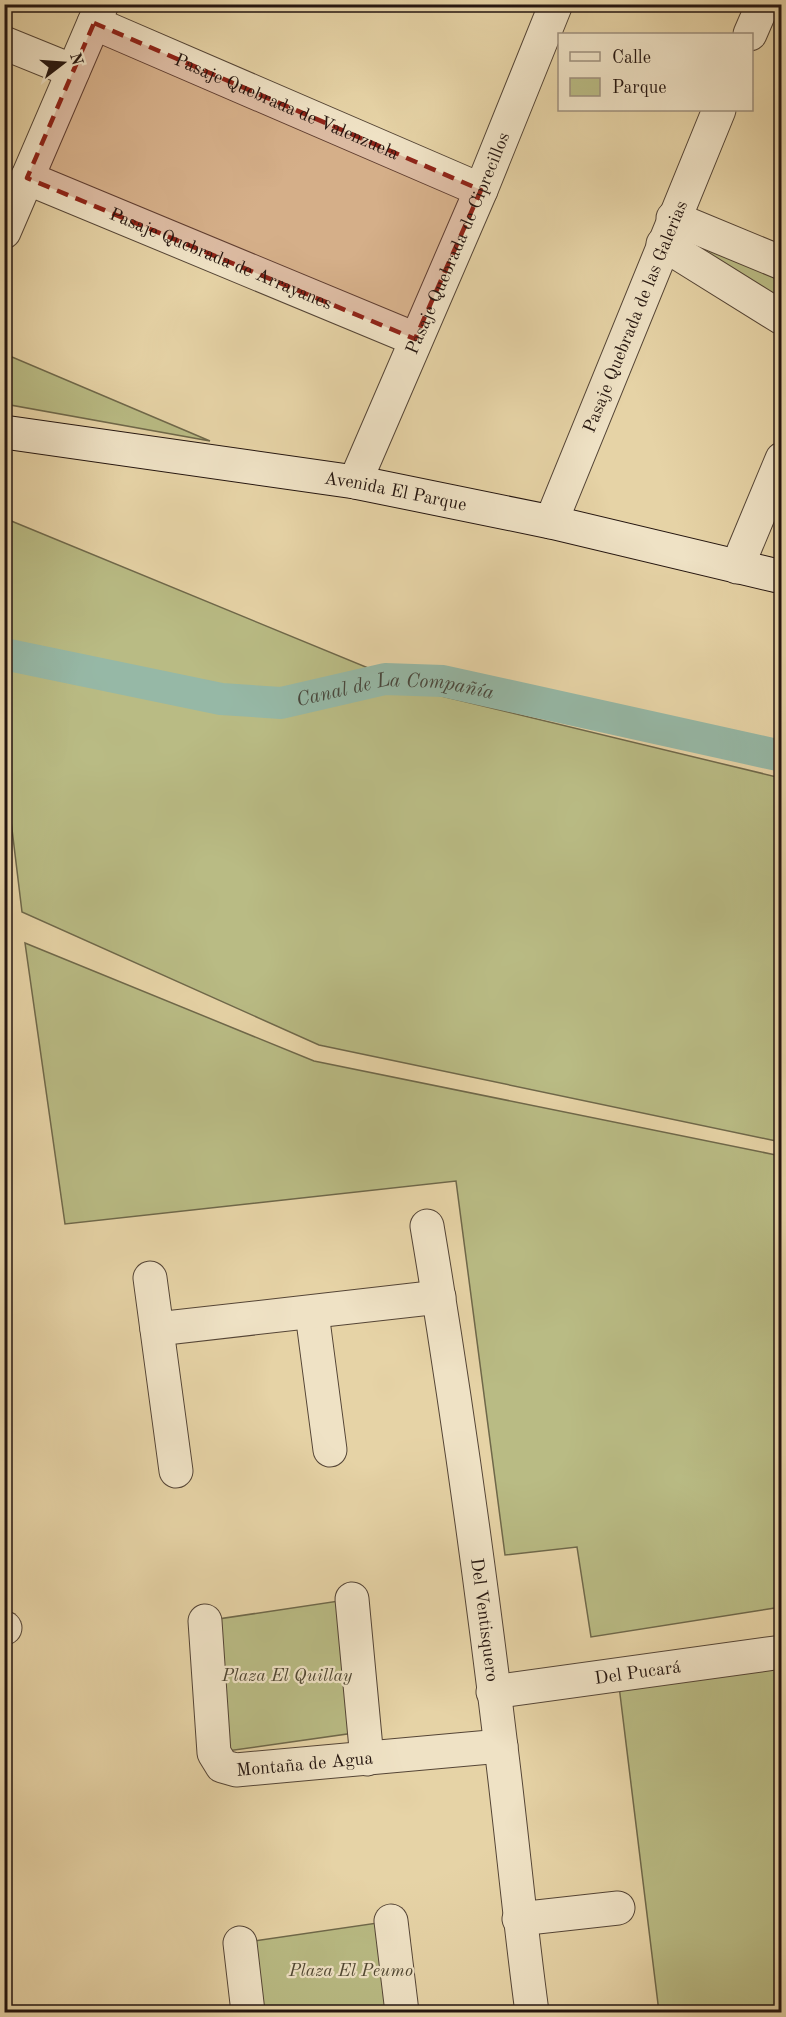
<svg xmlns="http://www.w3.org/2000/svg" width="786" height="2017" viewBox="0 0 786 2017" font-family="'Old Standard TT',serif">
  <rect width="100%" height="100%" fill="#e6d3a6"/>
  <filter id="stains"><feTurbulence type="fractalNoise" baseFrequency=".00333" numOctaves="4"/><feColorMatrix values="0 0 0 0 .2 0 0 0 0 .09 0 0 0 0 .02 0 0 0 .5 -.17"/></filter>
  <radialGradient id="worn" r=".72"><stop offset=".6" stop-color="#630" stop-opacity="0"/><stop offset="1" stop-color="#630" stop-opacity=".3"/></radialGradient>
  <g fill="#b9bb84" stroke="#6f684a" stroke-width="1.5">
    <path d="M693 241 781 280V312L689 253Z"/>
    <path d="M4 354H5L210 441 5 404Z"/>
    <path d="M4 518 429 693 781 778V1142L319 1045 22 912 4 763Z"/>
    <path d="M25 943 314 1061 781 1156V1607L591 1637 577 1547 505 1555 456 1181 65 1224Z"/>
    <path d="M352 1599 368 1731 220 1752 205 1621Z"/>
    <path d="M781 1661V2012H659L619 1686Z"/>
    <path d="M391 1921 404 2012H250L240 1943Z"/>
  </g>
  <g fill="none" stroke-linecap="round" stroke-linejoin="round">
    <path stroke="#96b8a6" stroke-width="32" id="s1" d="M4 654 221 699 281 703 385 679 443 681 782 756"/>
    <g stroke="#554536" stroke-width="35">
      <g id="street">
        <path id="s2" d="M94 23 481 190"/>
        <path d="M750 34 763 4"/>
        <path d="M4 43 73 71"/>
        <path id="s3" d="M27 178 415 339"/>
        <path d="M673 218 782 263"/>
        <path d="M4 232 102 4"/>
        <path d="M663 244 782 318"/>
        <path id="s4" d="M355 482 481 190 556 4"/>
        <path id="s5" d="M551 522 719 110"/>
        <path d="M737 567 782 459"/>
        <path id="s6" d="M427 1226C456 1399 480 1573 501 1747 512 1835 520 1924 532 2012"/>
        <path d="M150 1278 176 1471"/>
        <path d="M312 1313 330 1450"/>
        <path d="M157 1329 439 1297"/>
        <path d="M352 1599 367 1759"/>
        <path id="s7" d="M205 1621 214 1753 222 1766 236 1770 501 1746"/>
        <path d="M4 1628H5"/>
        <path id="s8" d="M493 1692 782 1652"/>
        <path d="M519 1919 618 1908"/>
        <path d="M391 1921 402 2012"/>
        <path d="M240 1943 248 2012"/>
      </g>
    </g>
    <g stroke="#251610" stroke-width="35">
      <g id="secondary">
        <path id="s9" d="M4 432 355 482 551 522 782 577"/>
      </g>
    </g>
    <use href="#street" stroke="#efe2c5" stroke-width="33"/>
    <use href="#secondary" stroke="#efe2c5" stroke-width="33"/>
  </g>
  <path fill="#8f2418" fill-opacity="0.2" stroke="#8f2418" stroke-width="4.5" stroke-dasharray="12 8" stroke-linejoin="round" d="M94 23 481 190 415 339 27 178Z"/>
  <g text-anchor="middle" stroke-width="4.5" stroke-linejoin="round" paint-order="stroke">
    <g font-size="18" fill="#251610" stroke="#efe2c5">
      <text dy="6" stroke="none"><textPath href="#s2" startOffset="210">Pasaje Quebrada de Valenzuela</textPath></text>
      <text dy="6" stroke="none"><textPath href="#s4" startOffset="260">Pasaje Quebrada de Ciprecillos</textPath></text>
      <text dy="6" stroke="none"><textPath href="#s3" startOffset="210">Pasaje Quebrada de Arrayanes</textPath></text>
      <text dy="6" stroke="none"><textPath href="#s5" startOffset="222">Pasaje Quebrada de las Galerias</textPath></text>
      <text dy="6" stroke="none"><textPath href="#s9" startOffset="396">Avenida El Parque</textPath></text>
      <text dy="6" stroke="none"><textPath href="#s6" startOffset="398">Del Ventisquero</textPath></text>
      <text dy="6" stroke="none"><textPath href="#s8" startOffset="146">Del Pucará</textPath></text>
      <text dy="6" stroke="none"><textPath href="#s7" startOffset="231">Montaña de Agua</textPath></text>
    </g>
    <g font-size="18" font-style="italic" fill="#514833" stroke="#efe2c5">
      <text x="287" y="1681">Plaza El Quillay</text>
      <text x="351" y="1976">Plaza El Peumo</text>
    </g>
    <g font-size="20" font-style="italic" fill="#47473d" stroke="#efe2c5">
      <text dy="7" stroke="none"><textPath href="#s1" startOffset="398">Canal de La Compañía</textPath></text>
    </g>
  </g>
  <rect width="786" height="2017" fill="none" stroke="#e6d3a6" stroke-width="24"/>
  <rect x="6" y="6" width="774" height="2005" fill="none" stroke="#251610" stroke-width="3"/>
  <rect x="12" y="12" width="762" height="1993" fill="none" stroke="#251610" stroke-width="1.5"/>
  <rect x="558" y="33" width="195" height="78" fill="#efe2c5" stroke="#9e907d" stroke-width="1.5"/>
  <rect x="570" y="52" width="30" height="9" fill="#efe2c5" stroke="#9e907d" stroke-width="1.5"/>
  <text x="612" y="63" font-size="18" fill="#251610">Calle</text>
  <rect x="570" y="78" width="30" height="18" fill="#b9bb84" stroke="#9e907d" stroke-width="1.5"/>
  <text x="612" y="93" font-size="18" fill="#251610">Parque</text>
  <g transform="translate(63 63) rotate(73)" stroke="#efe2c5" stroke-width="4.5" paint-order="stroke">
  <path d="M0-4.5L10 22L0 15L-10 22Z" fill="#251610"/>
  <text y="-9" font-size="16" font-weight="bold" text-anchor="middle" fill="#251610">N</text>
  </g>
  <rect width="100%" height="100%" filter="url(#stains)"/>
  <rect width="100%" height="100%" fill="url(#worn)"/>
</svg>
